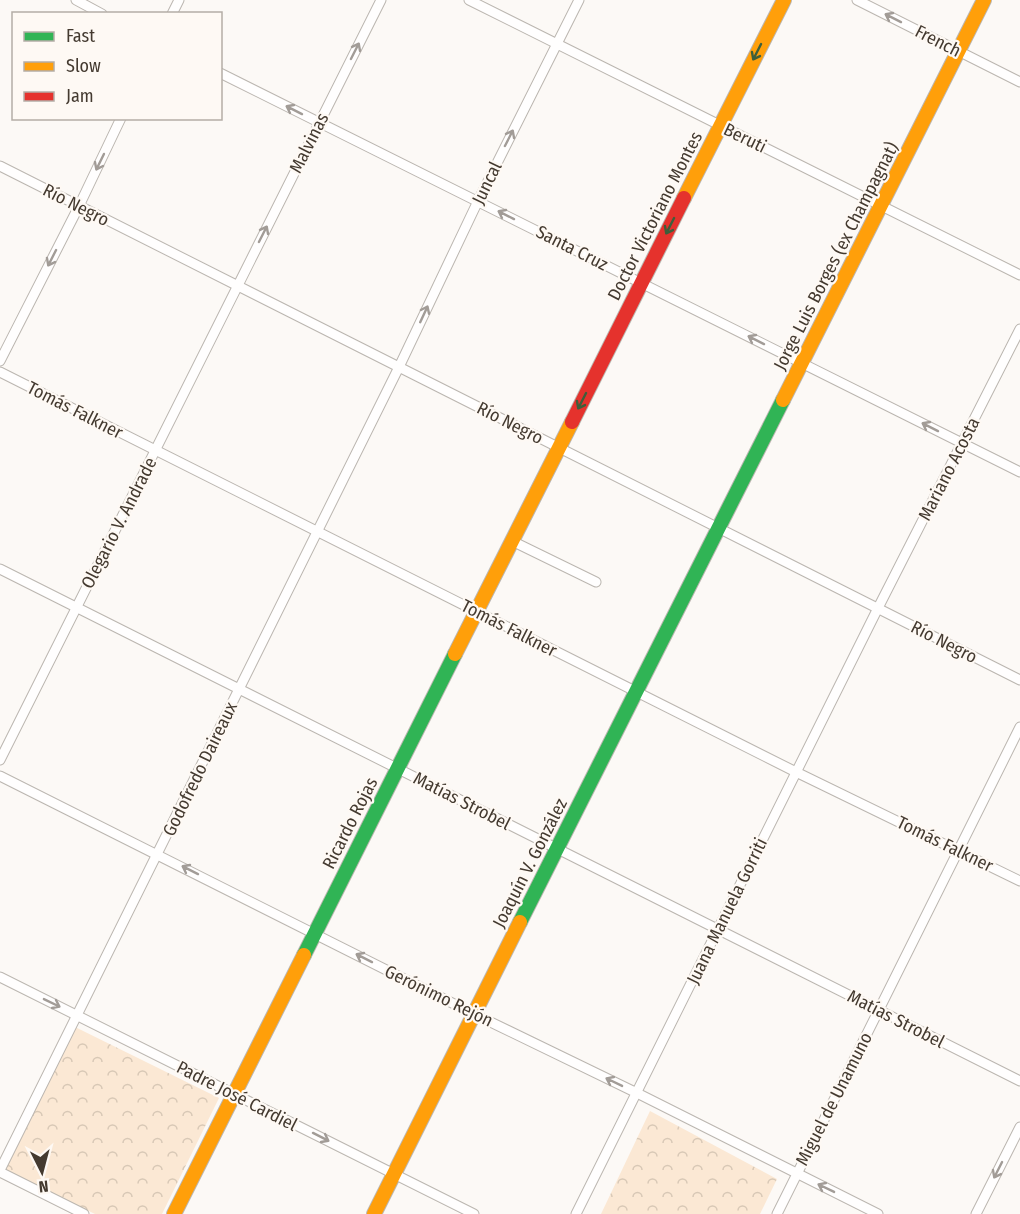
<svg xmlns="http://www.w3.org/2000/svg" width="1020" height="1214" viewBox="0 0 1020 1214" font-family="'Fira Sans Condensed',sans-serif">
  <defs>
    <pattern id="park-crowns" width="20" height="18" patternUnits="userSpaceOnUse" patternTransform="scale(1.5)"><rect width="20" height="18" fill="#fbe8d4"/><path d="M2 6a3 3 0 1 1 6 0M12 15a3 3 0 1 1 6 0" fill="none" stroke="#d8c8b6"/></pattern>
  </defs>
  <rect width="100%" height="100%" fill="#fcf9f6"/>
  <g fill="url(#park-crowns)">
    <path d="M69 1024 219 1098 162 1214H95L0 1168Z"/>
    <path d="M650 1111 777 1179 760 1214H601Z"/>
  </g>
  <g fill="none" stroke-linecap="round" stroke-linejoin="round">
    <g stroke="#bbb6b0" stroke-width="11">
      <g id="street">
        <path d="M76 0 102 14"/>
        <path d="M469 0 1020 275"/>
        <path d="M857 0 1020 82"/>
        <path d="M172 14 179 0"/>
        <path d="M220 73 1020 472"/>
        <path d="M0 166 1020 680"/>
        <path d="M0 361 79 206 121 118"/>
        <path d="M0 372 796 772 1020 881"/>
        <path d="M512 541 596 582"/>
        <path d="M0 569 1020 1081"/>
        <path d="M0 760 381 0"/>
        <path d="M0 776 474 1014 637 1093 878 1214"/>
        <path d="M0 977 474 1214"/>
        <path d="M0 1170 399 367 478 201 579 0"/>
        <path d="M0 1172 84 1214"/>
        <path d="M576 1214 878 608 1020 329"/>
        <path d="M777 1214 1020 727"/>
        <path d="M976 1214 1020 1127"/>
      </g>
    </g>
    <g stroke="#bbb6b0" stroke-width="16">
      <g id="fast">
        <path d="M520 922 783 400"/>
        <path d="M304 955 455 654"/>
      </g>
    </g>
    <g stroke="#bbb6b0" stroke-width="16">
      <g id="slow">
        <path d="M684 198 784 0"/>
        <path d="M783 400 984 0"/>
        <path d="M455 654 572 422"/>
        <path d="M174 1214 304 955"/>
        <path d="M374 1214 520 922"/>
      </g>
    </g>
    <g stroke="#bbb6b0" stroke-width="16">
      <path id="jam" d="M572 422 684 198"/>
    </g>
    <use href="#street" stroke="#fffefe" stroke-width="9"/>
    <use href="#fast" stroke="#30b455" stroke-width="14"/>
    <use href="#slow" stroke="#ff9f0a" stroke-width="14"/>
    <use href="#jam" stroke="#e5322d" stroke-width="14"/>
  </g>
  <defs><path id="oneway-shaft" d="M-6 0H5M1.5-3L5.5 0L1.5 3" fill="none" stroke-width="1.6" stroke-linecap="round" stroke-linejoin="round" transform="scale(1.5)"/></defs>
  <g stroke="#a29c97">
    <use href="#oneway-shaft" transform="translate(893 18) rotate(-153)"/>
    <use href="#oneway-shaft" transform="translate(355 51) rotate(-63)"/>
    <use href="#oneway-shaft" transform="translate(294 110) rotate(-153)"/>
    <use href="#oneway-shaft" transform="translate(509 138) rotate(-63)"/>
    <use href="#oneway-shaft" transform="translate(100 162) rotate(116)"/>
    <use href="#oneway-shaft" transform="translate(506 215) rotate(-153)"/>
    <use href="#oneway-shaft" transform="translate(263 234) rotate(-63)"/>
    <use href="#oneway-shaft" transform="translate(52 258) rotate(117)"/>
    <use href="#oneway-shaft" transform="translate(424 314) rotate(-65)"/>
    <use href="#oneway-shaft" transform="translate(756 340) rotate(-153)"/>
    <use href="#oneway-shaft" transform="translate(930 427) rotate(-153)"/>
    <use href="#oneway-shaft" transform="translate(190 870) rotate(-153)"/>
    <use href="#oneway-shaft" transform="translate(364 958) rotate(-153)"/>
    <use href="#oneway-shaft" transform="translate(52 1003) rotate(26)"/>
    <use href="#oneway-shaft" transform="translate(614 1082) rotate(-154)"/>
    <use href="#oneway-shaft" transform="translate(321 1137) rotate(27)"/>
    <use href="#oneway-shaft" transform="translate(998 1170) rotate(117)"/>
    <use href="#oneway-shaft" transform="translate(826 1188) rotate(-154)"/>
  </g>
  <g stroke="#3e5f3b">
    <use href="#oneway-shaft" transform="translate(757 52) rotate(117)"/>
    <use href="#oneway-shaft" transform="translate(670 226) rotate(117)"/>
    <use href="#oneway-shaft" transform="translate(582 401) rotate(117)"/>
  </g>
  <g text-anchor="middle" stroke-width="4.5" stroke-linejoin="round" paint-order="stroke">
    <g font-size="18" fill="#443a30" stroke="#fef9f4">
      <text transform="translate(938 41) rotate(27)" y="6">French</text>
      <text transform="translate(745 138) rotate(26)" y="6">Beruti</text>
      <text transform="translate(309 143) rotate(-63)" y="6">Malvinas</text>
      <text transform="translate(487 183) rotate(-64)" y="6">Juncal</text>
      <text transform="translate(76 205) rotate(27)" y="6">Río Negro</text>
      <text transform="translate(655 216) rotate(-63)" y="6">Doctor Victoriano Montes</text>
      <text transform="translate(572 248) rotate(27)" y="6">Santa Cruz</text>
      <text transform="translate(836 256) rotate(-63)" y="6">Jorge Luis Borges (ex Champagnat)</text>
      <text transform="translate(75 410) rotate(27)" y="6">Tomás Falkner</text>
      <text transform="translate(510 423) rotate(27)" y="6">Río Negro</text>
      <text transform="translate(949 469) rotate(-63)" y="6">Mariano Acosta</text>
      <text transform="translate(119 523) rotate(-63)" y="6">Olegario V. Andrade</text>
      <text transform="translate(509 628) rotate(27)" y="6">Tomás Falkner</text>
      <text transform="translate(944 642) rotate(27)" y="6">Río Negro</text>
      <text transform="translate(200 769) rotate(-64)" y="6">Godofredo Daireaux</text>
      <text transform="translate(462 801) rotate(27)" y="6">Matías Strobel</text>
      <text transform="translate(350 823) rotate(-63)" y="6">Ricardo Rojas</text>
      <text transform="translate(945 844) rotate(26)" y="6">Tomás Falkner</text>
      <text transform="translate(530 863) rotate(-63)" y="6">Joaquín V. González</text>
      <text transform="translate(727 911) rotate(-64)" y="6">Juana Manuela Gorriti</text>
      <text transform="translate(439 996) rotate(26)" y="6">Gerónimo Rejón</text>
      <text transform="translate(896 1019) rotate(27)" y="6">Matías Strobel</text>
      <text transform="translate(237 1096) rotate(27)" y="6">Padre José Cardiel</text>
      <text transform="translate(834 1099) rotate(-63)" y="6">Miguel de Unamuno</text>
    </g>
  </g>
  <rect x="12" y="12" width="210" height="108" fill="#fef9f4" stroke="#b4ada6" stroke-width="1.5"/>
  <rect x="24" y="32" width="30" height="9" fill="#30b455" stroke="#b4ada6" stroke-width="1.5"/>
  <text x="66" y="42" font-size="18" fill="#443a30">Fast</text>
  <rect x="24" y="62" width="30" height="9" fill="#ff9f0a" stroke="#b4ada6" stroke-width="1.5"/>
  <text x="66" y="72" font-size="18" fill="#443a30">Slow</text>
  <rect x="24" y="92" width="30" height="9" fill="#e5322d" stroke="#b4ada6" stroke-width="1.5"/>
  <text x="66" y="102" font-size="18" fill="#443a30">Jam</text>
  <g transform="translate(42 1172) rotate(174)" stroke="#fef9f4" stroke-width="4.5" paint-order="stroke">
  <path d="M0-4.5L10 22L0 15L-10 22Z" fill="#443a30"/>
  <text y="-9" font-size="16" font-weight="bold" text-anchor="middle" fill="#443a30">N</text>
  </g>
</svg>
